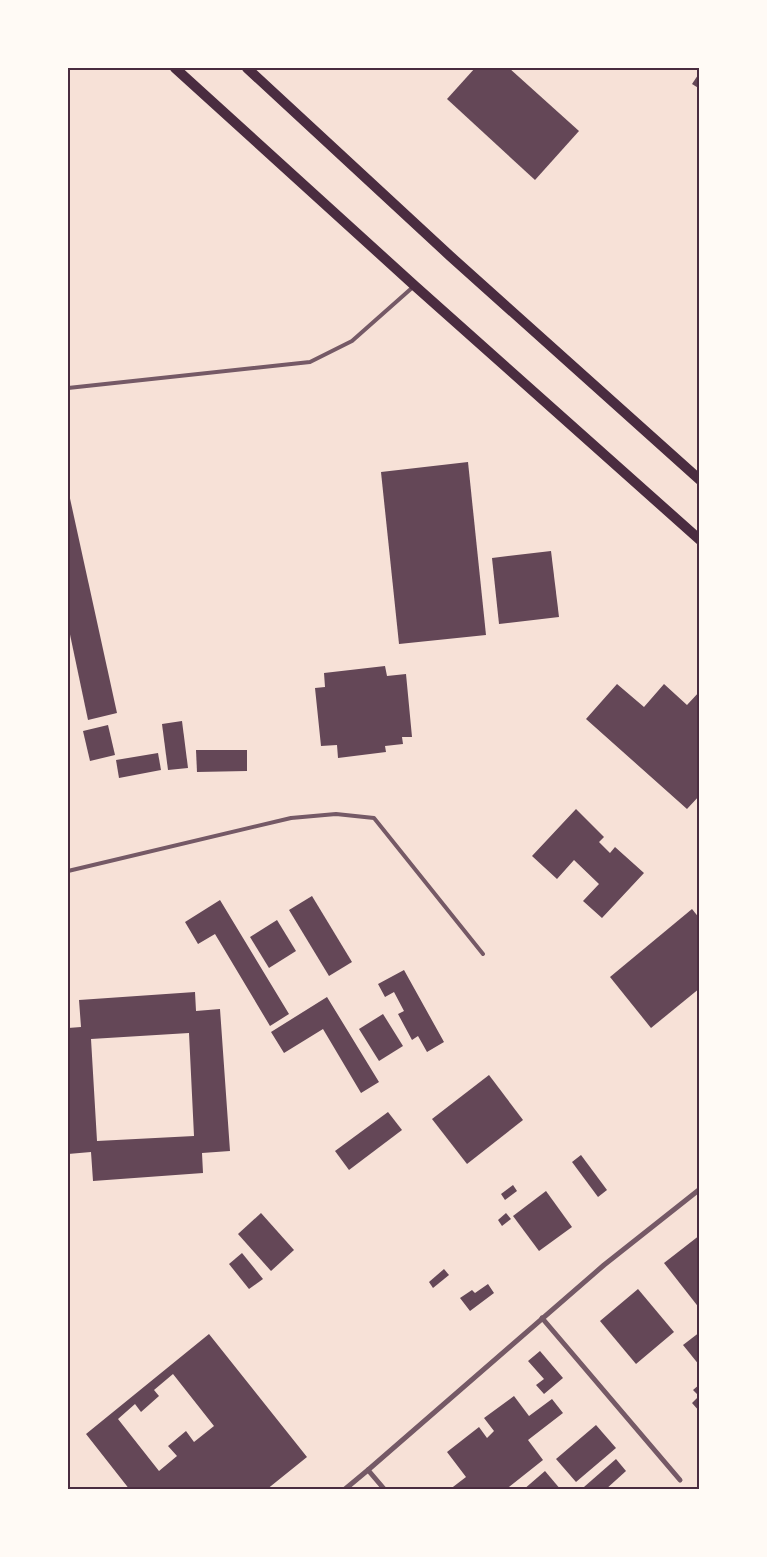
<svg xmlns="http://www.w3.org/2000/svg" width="767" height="1557" viewBox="0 0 767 1557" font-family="Cabin,sans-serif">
  <rect width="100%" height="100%" fill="#f7e1d7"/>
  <g fill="#644757" fill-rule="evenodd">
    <path d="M475 68H509L579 131 535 180 447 99Z"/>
    <path d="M700 72V89L692 84Z"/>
    <path d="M468 462 486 635 399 644 381 472Z"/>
    <path d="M69 494 117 713 88 720 68 625V495Z"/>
    <path d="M551 551 559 617 499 624 492 558Z"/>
    <path d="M385 666 387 676 406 674 412 737H402L403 744 385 746 386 752 338 758 337 745 321 746 315 688 325 687 324 673Z"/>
    <path d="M617 684 644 707 664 684 687 705 700 691V795L687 809 586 719Z"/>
    <path d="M182 721 188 768 168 770 162 724Z"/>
    <path d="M108 725 115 755 90 761 83 731Z"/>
    <path d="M196 750H247V771L197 772Z"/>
    <path d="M158 753 161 770 119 778 116 760Z"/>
    <path d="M576 809 604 837 599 842 610 853 615 847 644 873 602 918 583 901 599 884 574 860 557 879 532 856Z"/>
    <path d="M312 896 352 962 329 976 289 910Z"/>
    <path d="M220 900 289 1014 270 1026 215 934 198 944 185 922Z"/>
    <path d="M692 909 700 919V988L651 1028 610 977Z"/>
    <path d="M277 920 296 951 269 968 250 937Z"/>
    <path d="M404 970 444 1042 427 1052 418 1036 412 1040 398 1014 404 1011 394 992 385 997 378 984Z"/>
    <path d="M195 992 196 1011 220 1009 230 1151 202 1153 203 1173 93 1181 91 1152 68 1154V1028L81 1027 79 1000ZM189 1033 194 1136 97 1141 91 1039Z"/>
    <path d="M327 997 379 1082 361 1093 323 1029 284 1053 271 1032Z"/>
    <path d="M383 1014 403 1046 379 1061 359 1029Z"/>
    <path d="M489 1075 523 1120 467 1164 432 1119Z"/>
    <path d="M388 1112 402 1130 349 1170 335 1151Z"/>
    <path d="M581 1155 607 1190 598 1197 572 1162Z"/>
    <path d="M513 1185 517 1191 505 1200 501 1194Z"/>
    <path d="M546 1191 572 1227 539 1251 513 1216Z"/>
    <path d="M261 1213 294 1250 271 1271 238 1234Z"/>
    <path d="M506 1213 511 1219 502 1226 498 1220Z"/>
    <path d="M700 1235V1309L664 1263Z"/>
    <path d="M242 1253 263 1279 249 1289 229 1264Z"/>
    <path d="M444 1269 449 1275 433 1288 429 1282Z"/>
    <path d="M488 1284 494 1293 470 1311 460 1298 472 1290 475 1293Z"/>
    <path d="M638 1289 674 1332 636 1364 600 1321Z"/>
    <path d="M700 1332V1366L683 1345Z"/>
    <path d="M209 1334 307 1457 266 1490H130L86 1434ZM173 1374 214 1426 194 1442 186 1431 168 1446 177 1456 159 1471 118 1419 135 1404 141 1412 159 1396 154 1390Z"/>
    <path d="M540 1351 563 1378 544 1394 536 1385 544 1379 528 1361Z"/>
    <path d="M700 1384V1412L692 1403 699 1396 693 1390Z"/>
    <path d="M514 1396 529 1416 552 1399 563 1413 528 1440 543 1460 505 1490H449L466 1477 447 1452 479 1427 487 1438 494 1431 484 1418Z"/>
    <path d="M596 1425 616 1448 576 1482 556 1459Z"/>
    <path d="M616 1459 626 1471 605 1490H586L584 1487Z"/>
    <path d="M545 1471 561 1490H523Z"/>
  </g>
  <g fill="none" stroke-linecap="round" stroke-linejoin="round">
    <g stroke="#755966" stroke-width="4">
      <path d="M68 388 310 362 352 341 413 287"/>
      <path d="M68 871 291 818 336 814 374 818 483 954"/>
    </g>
    <g stroke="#755966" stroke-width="5">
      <path d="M542 1318 680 1480"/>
      <path d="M368 1470 385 1490"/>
      <path d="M344 1490 368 1470 604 1265 700 1189"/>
    </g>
    <g stroke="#4a2c40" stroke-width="10">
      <path d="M175 68 415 286 700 540"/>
      <path d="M247 68 449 255 700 480"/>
    </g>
  </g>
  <rect width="767" height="1557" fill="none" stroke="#fffaf5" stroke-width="138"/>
  <rect x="69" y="69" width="629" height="1419" fill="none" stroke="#4a2c40" stroke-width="2"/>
</svg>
